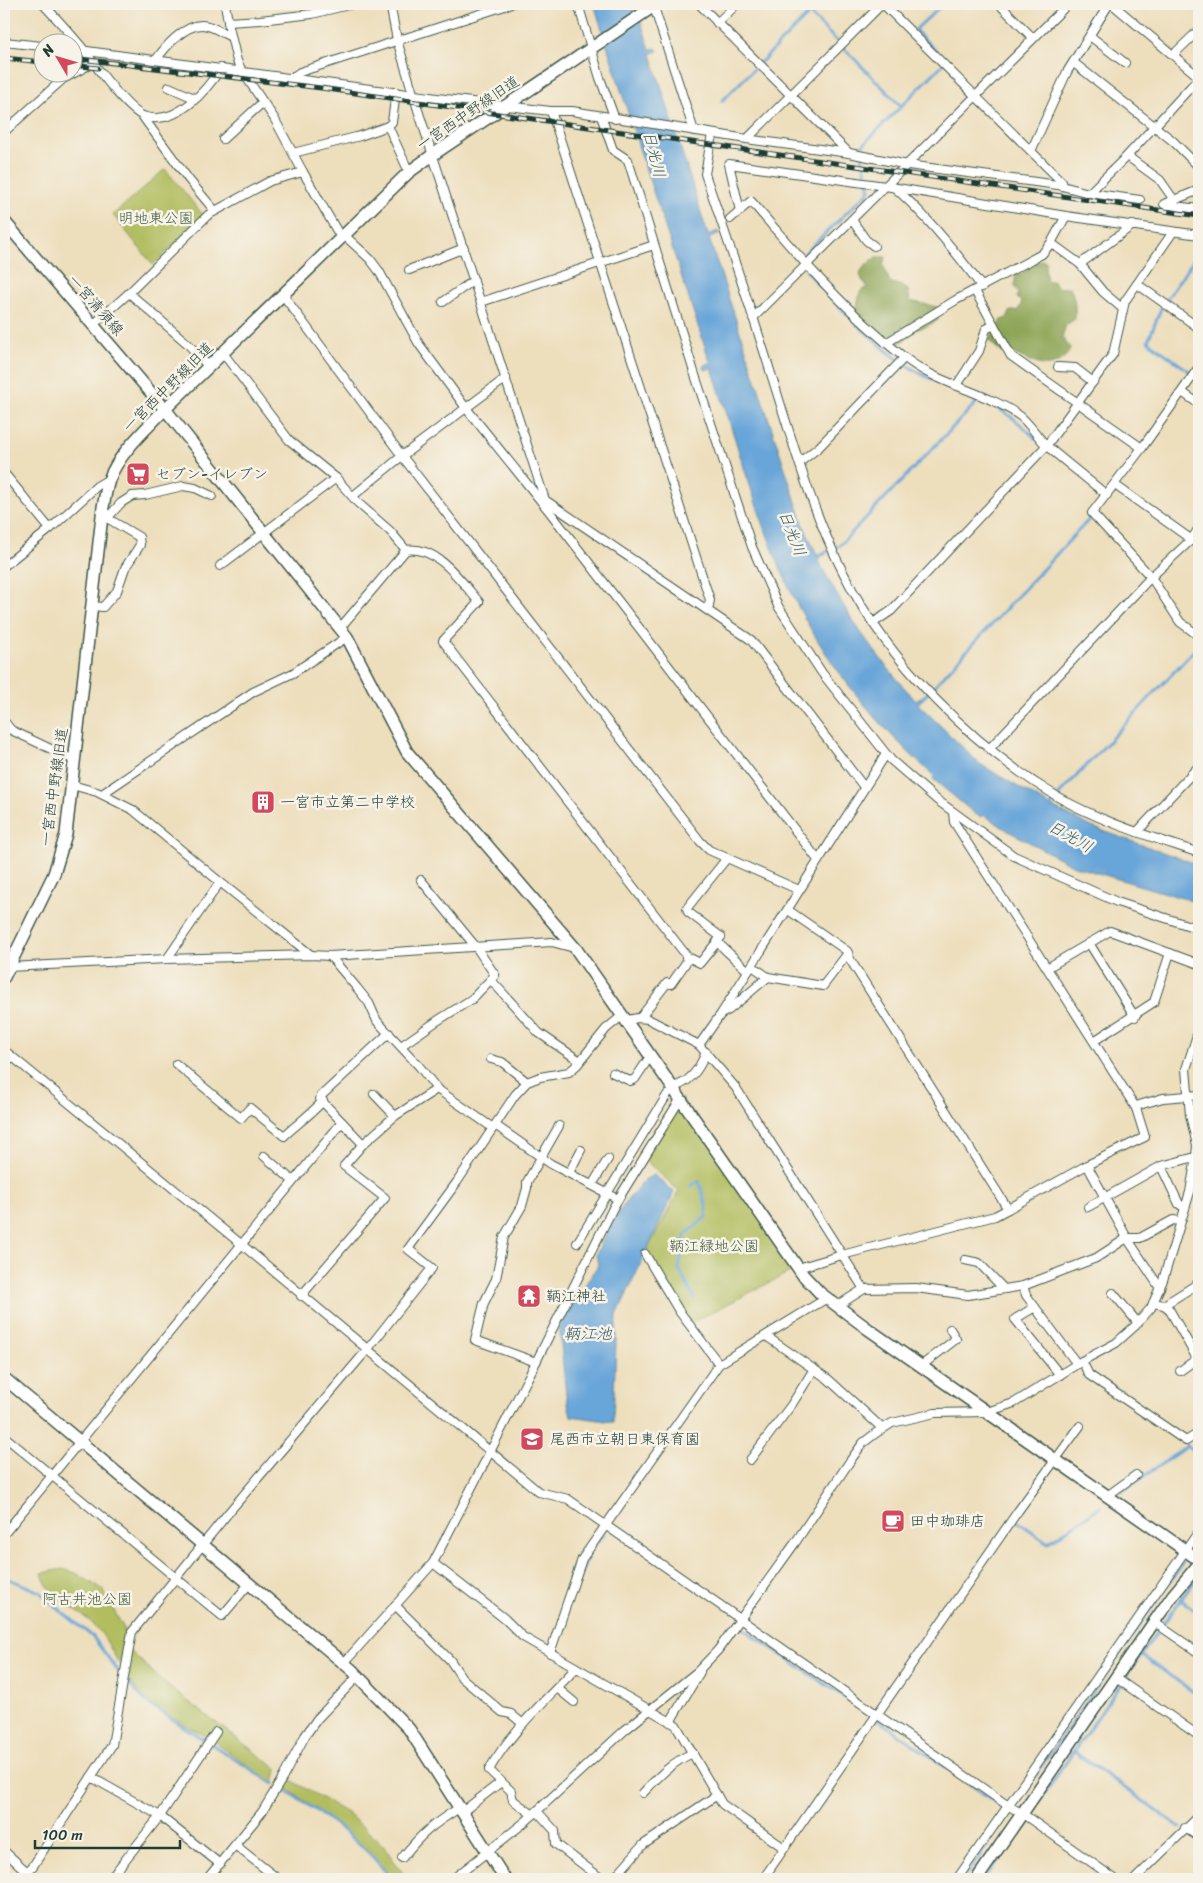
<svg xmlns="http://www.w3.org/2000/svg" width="1203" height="1883" viewBox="0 0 1203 1883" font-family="Sriracha,'Klee One',sans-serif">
  <rect width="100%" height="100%" fill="#f7f3e8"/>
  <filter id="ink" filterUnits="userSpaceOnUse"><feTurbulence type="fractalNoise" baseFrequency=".02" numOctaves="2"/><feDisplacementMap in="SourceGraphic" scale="10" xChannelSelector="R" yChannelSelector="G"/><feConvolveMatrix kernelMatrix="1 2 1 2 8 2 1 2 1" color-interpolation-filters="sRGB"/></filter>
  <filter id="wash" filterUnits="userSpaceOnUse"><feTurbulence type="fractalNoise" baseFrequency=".0096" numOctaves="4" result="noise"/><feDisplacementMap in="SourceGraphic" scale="20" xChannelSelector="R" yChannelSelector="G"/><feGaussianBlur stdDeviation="1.12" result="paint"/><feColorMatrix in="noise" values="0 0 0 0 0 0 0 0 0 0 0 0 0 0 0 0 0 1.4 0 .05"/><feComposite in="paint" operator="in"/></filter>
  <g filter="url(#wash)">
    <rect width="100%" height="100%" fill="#eddebc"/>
    <g fill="#b1bd5e" stroke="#687d49">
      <path d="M165 169 204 216 153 265 113 215Z"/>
      <path d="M681 1098 798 1268 689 1324 645 1254 679 1191 644 1159Z"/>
      <path d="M63 1569 76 1573 103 1590 124 1629 120 1665C112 1653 105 1635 94 1625 78 1609 47 1597 42 1573Z"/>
      <path d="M129 1650 168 1686 277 1769 274 1784 212 1740 147 1703 124 1674Z"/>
      <path d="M284 1776 347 1813 382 1844 407 1879H390C370 1845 313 1807 280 1784Z"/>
    </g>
    <g fill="#8ca455" stroke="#567044">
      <path d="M876 257H886L883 265 890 282 902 286 908 290 910 301 937 307 938 320 928 326 918 329 896 347C876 343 866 330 856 312L860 292 868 287 862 280 860 274 863 268Z"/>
      <path d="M1040 260 1046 261 1045 272 1047 280 1054 282 1058 288 1070 287C1075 298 1076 307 1075 319L1066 325 1062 337 1070 348C1068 355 1066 356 1061 360 1040 376 1021 350 1001 352L989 341C991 331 998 329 1001 320L1007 318 1010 311H1018L1022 302 1017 298 1018 292 1014 286 1016 274 1023 273Z"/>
    </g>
    <g fill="#67a5d9" stroke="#437186">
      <path d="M594 4H635L650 49 656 48 658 51 651 54 708 235 718 231 719 235 709 238 804 526 817 555 826 551 827 553 818 559C844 613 876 656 916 701L924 695 925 697 918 704 980 764 1050 806 1092 827 1199 865V903L1074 866 1010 832 984 815 982 817 975 814 933 779 934 776C880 728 831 670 798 606 775 561 759 513 743 465 733 432 722 400 712 368L705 370 703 366 710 362 646 170Z"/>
      <path d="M654 1175 674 1192 617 1315 613 1422 571 1416 566 1395 559 1326 598 1265 596 1254 611 1224 629 1198 644 1180Z"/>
    </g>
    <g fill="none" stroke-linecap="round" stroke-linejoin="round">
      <g stroke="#67a5d9" stroke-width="3">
        <path d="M809 13 901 106"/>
        <path d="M722 101 819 4"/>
        <path d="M739 206 745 199 748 203"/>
        <path d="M800 258 870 190 860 148 946 61 915 30 943 4"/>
        <path d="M806 270C838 307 893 367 940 382"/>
        <path d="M1190 372 1148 341 1162 306 1199 252"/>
        <path d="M987 402C1006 412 1021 423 1035 438"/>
        <path d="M823 553 840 545 980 399"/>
        <path d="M923 698 1094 514"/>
        <path d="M1049 809 1055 799 1199 645"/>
        <path d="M690 1186 699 1181 707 1208 706 1217 685 1235 681 1257 679 1269 694 1298"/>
        <path d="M706 1353 713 1363"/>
        <path d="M1123 1491 1187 1446 1199 1455"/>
        <path d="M1016 1520 1048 1543 1100 1507"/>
        <path d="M598 1542 604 1534"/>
        <path d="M1197 1543 1199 1540"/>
        <path d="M4 1577 40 1592 49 1601 93 1637 120 1674"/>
        <path d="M577 1585 588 1555"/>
        <path d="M1180 1599 1199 1613"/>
        <path d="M1163 1624 1199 1575"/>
        <path d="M742 1628 871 1715"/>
        <path d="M1141 1655 1199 1696"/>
        <path d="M1123 1680 1159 1630"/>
        <path d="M128 1683 147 1703 206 1741"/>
        <path d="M877 1719 1001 1806"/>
        <path d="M211 1744 274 1784"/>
        <path d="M1073 1751 1181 1828"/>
        <path d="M284 1790C314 1808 343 1828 369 1853 377 1861 384 1870 392 1879"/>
        <path d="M1015 1804 1183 1563"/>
        <path d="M1033 1810 1120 1685"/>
        <path d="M964 1879 1011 1810"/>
        <path d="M985 1879 1024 1824"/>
      </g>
    </g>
  </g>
  <g filter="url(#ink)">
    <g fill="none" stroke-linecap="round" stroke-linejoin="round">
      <g stroke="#3e5548" stroke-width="10">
        <g id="street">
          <path d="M43 4C57 19 71 34 84 50 95 65 129 113 146 117 177 125 206 91 221 68"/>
          <path d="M225 4 229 27 237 61 242 71 274 118 303 172 341 238"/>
          <path d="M390 4 397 40 418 110 545 500 751 640 864 787"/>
          <path d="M578 4 600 78 615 119"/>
          <path d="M653 4 694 131"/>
          <path d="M699 4 849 153"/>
          <path d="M883 4 1062 182 1063 186"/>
          <path d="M999 4 1033 38"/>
          <path d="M1112 4 1199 77"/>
          <path d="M228 22 260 20 312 14 352 4"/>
          <path d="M717 23 737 4"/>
          <path d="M1090 36 1125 63"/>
          <path d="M4 42 42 46"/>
          <path d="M72 49 437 98 551 111H572L753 140 849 153 908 165 1058 185 1089 193 1127 156 1199 78"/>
          <path d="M1174 54 1199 30"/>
          <path d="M156 60C165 47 184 25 202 25 212 25 222 33 231 37"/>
          <path d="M1074 63 1173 141 1199 167"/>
          <path d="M293 77 300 72 511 4"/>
          <path d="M169 87 194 98"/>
          <path d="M396 92 392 122 388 126 409 172"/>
          <path d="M551 111 710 600 708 610"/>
          <path d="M601 116 613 150 628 160 694 372 752 547 778 606 822 673 891 760 937 800 1014 856 1117 902 1199 929"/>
          <path d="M143 117 189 180 215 211"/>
          <path d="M4 132 63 79 93 63"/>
          <path d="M712 134 705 174C728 241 751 309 772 377 793 443 812 512 844 574 888 662 974 747 1058 797 1101 822 1152 837 1199 853"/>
          <path d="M223 139 263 102"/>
          <path d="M747 139 882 4"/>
          <path d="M1031 151 1067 72 1109 4"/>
          <path d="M293 153 360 136 388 126"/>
          <path d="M1127 156 1160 180 1174 200"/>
          <path d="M895 188C928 217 956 252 982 287"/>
          <path d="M1089 193 1140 200"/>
          <path d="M1164 204 1199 190"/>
          <path d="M1166 205 1199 209"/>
          <path d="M740 211 729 164 885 186 1066 216 1199 235"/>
          <path d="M730 219 751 201C798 256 847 313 905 358 939 385 984 391 1020 416 1031 425 1038 438 1048 447 1067 463 1087 479 1107 495"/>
          <path d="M852 220 866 240 874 246"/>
          <path d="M344 235 370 259 379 271 419 344 466 408 549 511 818 860"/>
          <path d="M1051 243 1080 264 1103 292 1123 309"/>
          <path d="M1080 264 1133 225"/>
          <path d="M409 270 464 248"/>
          <path d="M1137 284 1199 328"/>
          <path d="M975 291 1011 356 1142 448"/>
          <path d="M129 293 188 344 209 367"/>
          <path d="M283 295 402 456 700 841 709 850 799 890"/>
          <path d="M443 302 474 280"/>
          <path d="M481 302 654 245"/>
          <path d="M753 318 1068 4"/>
          <path d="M93 325 129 293 208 215 270 181 303 172"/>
          <path d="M886 343 956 300 1042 254 1051 243 1066 216"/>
          <path d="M223 353 289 440 336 478 358 503 390 531 406 550"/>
          <path d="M1058 367 1075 368 1093 382"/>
          <path d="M1199 367 1142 448 1092 513 1151 577 1180 622 1199 636"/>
          <path d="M957 385 979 351 986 329 994 325"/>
          <path d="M1182 392 1199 404"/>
          <path d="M800 462 819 447 904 358"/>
          <path d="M4 473 50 529"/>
          <path d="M1115 485 1199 545"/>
          <path d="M353 496 402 456 506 378"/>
          <path d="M4 566 50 529 97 486 109 479"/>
          <path d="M220 566 336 478"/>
          <path d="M92 606 103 607 117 591 125 568 140 545 139 537 102 515 111 514 121 503 132 496 145 495 183 486 195 488 212 496"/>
          <path d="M873 623 891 611 1047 445 1113 354 1125 301 1173 232"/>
          <path d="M340 628 406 550C437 545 461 581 479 602L443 641 686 955 687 961 671 984 667 983 640 1018"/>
          <path d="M4 721 11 730 74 760"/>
          <path d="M990 748 1151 577 1191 540 1199 528"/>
          <path d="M72 785 97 792 133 810 220 882 311 955"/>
          <path d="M102 794 253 692 293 673 347 637"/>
          <path d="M953 812 954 822 1136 1108"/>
          <path d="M1137 832 1199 766"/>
          <path d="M788 910 847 951 851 961 1008 1209 995 1216 842 1255 798 1268"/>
          <path d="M717 942 748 971"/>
          <path d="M1089 943 1135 1017"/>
          <path d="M330 956 357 988 369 1003 377 1021 419 1066 437 1089 493 1128"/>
          <path d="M686 957 690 958 700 963 721 937 688 912 687 908 727 858"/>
          <path d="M167 959 220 882"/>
          <path d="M4 963 9 967 167 959 311 955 330 956 552 942 574 948"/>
          <path d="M752 966 768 977"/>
          <path d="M1047 968 1110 931 1199 964"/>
          <path d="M491 980 539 1033 580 1061"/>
          <path d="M723 1013 729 1010 768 977 823 986 848 953"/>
          <path d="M627 1020 638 1018 648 1019 699 1045 736 1088 864 1289"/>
          <path d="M1094 1041 1154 1002 1170 953"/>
          <path d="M699 1045 721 1014 886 754"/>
          <path d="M401 1046 437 1021 472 999 495 975 476 947 421 880"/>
          <path d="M4 1050 241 1244 539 1492 568 1499 1007 1805 1023 1814 1115 1879"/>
          <path d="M491 1059 502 1062 527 1082"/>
          <path d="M176 1064 241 1118 250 1108 284 1136C297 1124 311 1114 323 1101"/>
          <path d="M613 1073 630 1081 635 1079 651 1055"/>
          <path d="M673 1087C690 1083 700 1068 706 1052"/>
          <path d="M374 1094 395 1116"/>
          <path d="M342 1122 320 1099 321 1096 389 1033"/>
          <path d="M495 1125 551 1164 618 1199"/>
          <path d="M264 1156 293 1181"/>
          <path d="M1161 1166 1179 1204 1185 1208"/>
          <path d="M569 1173 581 1150"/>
          <path d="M592 1185 608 1159"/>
          <path d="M1088 1207 1161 1166 1199 1156"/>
          <path d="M1008 1209 1087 1165 1145 1137 1136 1108 1139 1105 1163 1098 1199 1095"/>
          <path d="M1127 1238 1160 1288"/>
          <path d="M1127 1238H1140L1173 1220 1180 1221"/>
          <path d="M577 1243 667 1095"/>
          <path d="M645 1254 679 1311 719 1364"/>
          <path d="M965 1260 979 1263 1004 1289"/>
          <path d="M1023 1286 1026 1295 1077 1364"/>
          <path d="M1113 1293 1138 1323"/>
          <path d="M301 1296 385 1198 344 1166 363 1144"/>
          <path d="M1153 1303 1164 1305 1169 1309 1199 1362"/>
          <path d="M1164 1305 1199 1283"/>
          <path d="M837 1306 864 1289 916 1288 968 1295 1023 1286 1096 1258 1127 1238 1087 1165"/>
          <path d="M1035 1307 1015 1319 1060 1375"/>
          <path d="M766 1336 828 1379 883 1429"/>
          <path d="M1082 1361 1089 1375 1186 1441 1199 1433"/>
          <path d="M536 1362 475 1340 484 1303 496 1279 504 1237 522 1206 527 1188V1182L559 1126"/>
          <path d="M921 1366 956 1339 950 1329"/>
          <path d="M1180 1371 1198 1358"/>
          <path d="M4 1436 222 1616 249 1584"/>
          <path d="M750 1460 792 1404 814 1369"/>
          <path d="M1107 1496 1136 1475"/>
          <path d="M4 1534 342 1122 363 1144 395 1116 437 1089"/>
          <path d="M433 1563 505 1619 523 1637 676 1725 722 1804 784 1848"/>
          <path d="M395 1605 450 1660 462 1678 502 1712 511 1714 523 1724"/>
          <path d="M1154 1622 1199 1653"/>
          <path d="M550 1653 582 1559 719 1364 827 1298"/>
          <path d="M344 1663 433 1563 536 1362 614 1206 681 1098"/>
          <path d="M1116 1678 1199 1736"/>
          <path d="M557 1688 574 1702"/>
          <path d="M670 1722 700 1672"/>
          <path d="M91 1777 160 1816 220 1864"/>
          <path d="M643 1793C659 1776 672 1762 693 1753"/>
          <path d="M537 1811 555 1831 556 1844 602 1879"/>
          <path d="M462 1812 501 1782"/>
          <path d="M533 1815 513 1800 511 1791 489 1770C511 1731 546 1700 576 1668"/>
          <path d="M1185 1828 1199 1837"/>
          <path d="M235 1845 278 1879"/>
          <path d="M4 1851 35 1879"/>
          <path d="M402 1858C422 1833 432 1825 459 1808"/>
          <path d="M19 1879 33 1866 112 1745 132 1632 229 1512 367 1350 432 1268 408 1249 457 1182 515 1095 527 1082 540 1077 569 1072 577 1065 606 1029 623 1015"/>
          <path d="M110 1879 160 1816 216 1732"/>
          <path d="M207 1879 262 1812 282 1779 305 1736 317 1719 358 1676"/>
          <path d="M453 1879 525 1822 625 1730 698 1671 718 1650 795 1543 850 1461 863 1443 876 1433 892 1423 935 1413 987 1412 1014 1403 1082 1361 1116 1343 1135 1326 1151 1308 1163 1280 1190 1192 1196 1157 1197 1145 1190 1115 1186 1069 1199 1029"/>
          <path d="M613 1879 643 1845 717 1795"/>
          <path d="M763 1879 1018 1511 1080 1426"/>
          <path d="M957 1879 1199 1531"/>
          <path d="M1135 1879 1199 1816"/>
        </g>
      </g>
      <g stroke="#3e5548" stroke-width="14">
        <g id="secondary">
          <path d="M4 221 165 409 347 637 407 752 576 949 803 1275 820 1293 868 1329 1199 1560"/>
          <path d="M4 977 54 874 66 834 103 507C105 498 106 489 109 480 118 454 146 429 165 409L409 172 434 154 654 6"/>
          <path d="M4 1378 352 1670 409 1729 505 1879"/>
          <path d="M977 1879 1154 1622 1173 1595 1199 1564"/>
        </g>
      </g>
      <use href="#street" stroke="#fff" stroke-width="8"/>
      <use href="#secondary" stroke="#fff" stroke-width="11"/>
      <g stroke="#1f3d34" stroke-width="5">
        <g id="rail">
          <path d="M4 58 42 62"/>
          <path d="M72 58 321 88 1199 216"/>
          <path d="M72 65 98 68"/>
        </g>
      </g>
      <use href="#rail" stroke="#f7f3e8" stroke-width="3" stroke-dasharray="9" stroke-linecap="butt"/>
    </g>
  </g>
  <defs>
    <g id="supermarket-square" transform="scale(1.25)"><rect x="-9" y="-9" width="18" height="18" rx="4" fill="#d1495b" stroke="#f7f3e8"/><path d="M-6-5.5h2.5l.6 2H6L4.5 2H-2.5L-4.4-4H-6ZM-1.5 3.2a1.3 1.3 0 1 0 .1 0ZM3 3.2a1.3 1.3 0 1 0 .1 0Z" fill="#fff"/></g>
    <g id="building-square" transform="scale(1.25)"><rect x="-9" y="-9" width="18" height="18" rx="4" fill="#d1495b" stroke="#f7f3e8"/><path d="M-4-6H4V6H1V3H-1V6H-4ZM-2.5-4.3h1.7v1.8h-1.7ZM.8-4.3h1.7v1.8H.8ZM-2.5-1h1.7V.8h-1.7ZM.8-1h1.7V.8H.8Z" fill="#fff"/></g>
    <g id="temple-square" transform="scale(1.25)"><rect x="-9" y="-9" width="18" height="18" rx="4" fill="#d1495b" stroke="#f7f3e8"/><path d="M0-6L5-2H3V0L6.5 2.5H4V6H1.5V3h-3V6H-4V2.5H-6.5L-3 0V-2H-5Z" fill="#fff"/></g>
    <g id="school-square" transform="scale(1.25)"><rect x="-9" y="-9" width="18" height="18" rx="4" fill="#d1495b" stroke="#f7f3e8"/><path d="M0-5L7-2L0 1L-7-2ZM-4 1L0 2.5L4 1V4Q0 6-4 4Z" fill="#fff"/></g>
    <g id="cafe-square" transform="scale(1.25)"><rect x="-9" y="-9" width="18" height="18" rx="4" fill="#d1495b" stroke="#f7f3e8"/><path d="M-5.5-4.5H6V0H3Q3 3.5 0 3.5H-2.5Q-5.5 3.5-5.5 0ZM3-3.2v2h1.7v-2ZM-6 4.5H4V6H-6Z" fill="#fff"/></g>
  </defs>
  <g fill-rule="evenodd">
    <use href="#supermarket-square" x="138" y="474"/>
    <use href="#building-square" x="263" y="802"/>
    <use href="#temple-square" x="529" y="1296"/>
    <use href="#school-square" x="532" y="1439"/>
    <use href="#cafe-square" x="893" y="1521"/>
  </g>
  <g text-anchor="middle" stroke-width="5" stroke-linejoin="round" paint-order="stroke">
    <g font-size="15" fill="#1f3d34" stroke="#f7f3e8">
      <text transform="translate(468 113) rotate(-34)" y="5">一宮西中野線旧道</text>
      <text transform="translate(96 305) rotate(49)" y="5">一宮清須線</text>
      <text transform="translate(168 387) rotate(-45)" y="5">一宮西中野線旧道</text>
      <text transform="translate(54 787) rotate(-82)" y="5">一宮西中野線旧道</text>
    </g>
    <g font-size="15" fill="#445d3e" stroke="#f7f3e8">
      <text x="156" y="223">明地東公園</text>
      <text x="714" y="1251">鞆江緑地公園</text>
      <text x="87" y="1604">阿古井池公園</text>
    </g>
    <g font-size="15" fill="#1f3d34" stroke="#f7f3e8" text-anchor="start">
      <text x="156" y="479">セブン-イレブン</text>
      <text x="280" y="807">一宮市立第二中学校</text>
      <text x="546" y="1301">鞆江神社</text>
      <text x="550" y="1444">尾西市立朝日東保育園</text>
      <text x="910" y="1526">田中珈琲店</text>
    </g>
    <g font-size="16" font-style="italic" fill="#355c66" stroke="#f7f3e8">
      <text transform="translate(655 154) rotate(76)" y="6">日光川</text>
      <text transform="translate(793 533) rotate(69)" y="6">日光川</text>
      <text transform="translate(1071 836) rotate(29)" y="6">日光川</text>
      <text x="588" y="1339">鞆江池</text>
    </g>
  </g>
  <rect width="1203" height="1883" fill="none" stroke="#f7f3e8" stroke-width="20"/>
  <g transform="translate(58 58) rotate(308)"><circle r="24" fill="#f7f3e8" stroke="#a1aaa0"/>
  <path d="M0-4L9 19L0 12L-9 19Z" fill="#d1495b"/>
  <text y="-8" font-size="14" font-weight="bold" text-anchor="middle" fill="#1f3d34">N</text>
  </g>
  <path d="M35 1840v8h145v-8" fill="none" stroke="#1f3d34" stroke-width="2.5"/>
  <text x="42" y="1840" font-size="15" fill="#1f3d34" stroke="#f7f3e8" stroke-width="4" paint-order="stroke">100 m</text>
</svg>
